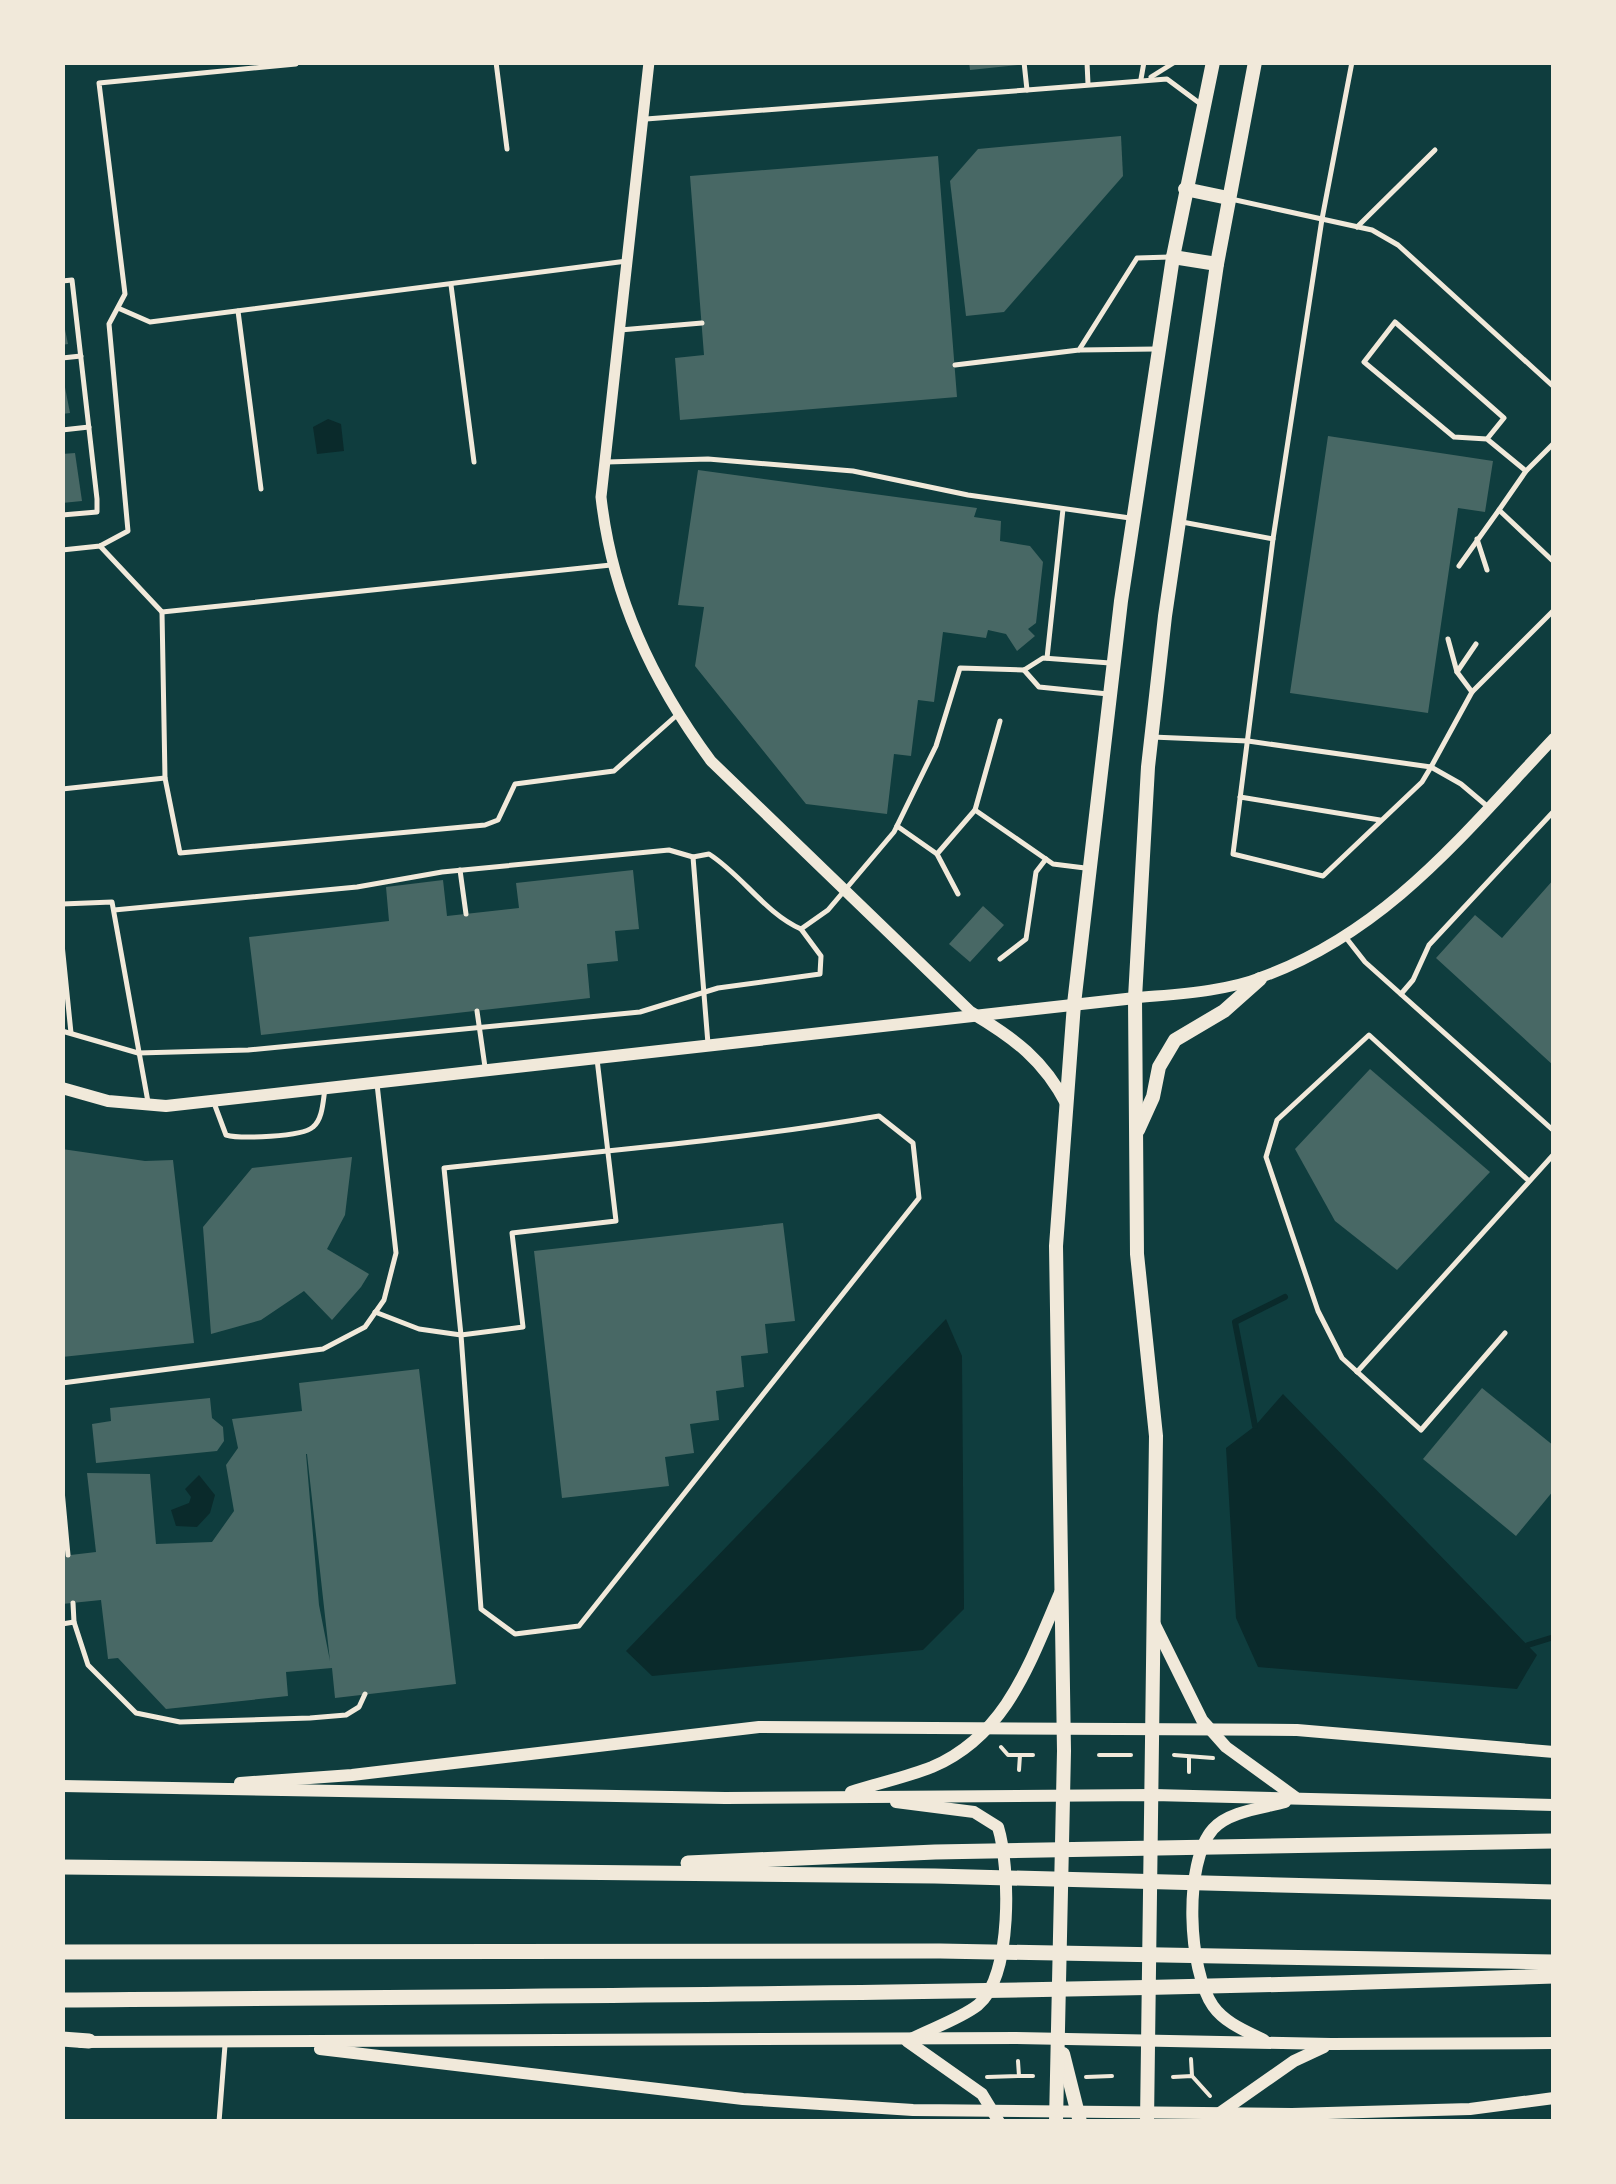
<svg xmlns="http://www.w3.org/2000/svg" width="1616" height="2184" viewBox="0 0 1616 2184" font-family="'Golos Text',sans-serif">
  <rect width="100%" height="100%" fill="#0f3d3e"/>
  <g fill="#0a2a2b">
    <path d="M328 419 341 424 344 451 317 454 313 427Z"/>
    <path d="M946 1319 962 1356 964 1609 923 1650 652 1676 626 1651Z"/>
    <path d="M1283 1394 1537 1655 1517 1689 1258 1667 1236 1618 1226 1448 1255 1426Z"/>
    <path d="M199 1475 215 1495 210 1513 197 1527 176 1526 171 1510 189 1503 191 1497 185 1489Z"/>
  </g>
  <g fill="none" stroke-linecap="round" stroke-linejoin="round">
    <g stroke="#0a2a2b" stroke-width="6">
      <path d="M1255 1426 1235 1322 1285 1297"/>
      <path d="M1528 1645 1554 1637"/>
    </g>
  </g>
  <g fill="#486865" fill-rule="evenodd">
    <path d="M969 62H1017L1018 65 970 70Z"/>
    <path d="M1121 136 1123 176 1004 312 966 316 950 181 978 149Z"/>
    <path d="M938 156 957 397 680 420 675 358 704 355 690 176Z"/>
    <path d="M62 315 68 344 62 345Z"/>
    <path d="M62 372 70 413 62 414Z"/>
    <path d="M1328 436 1493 461 1485 512 1458 508 1428 713 1290 693Z"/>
    <path d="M75 453 82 501 62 503V454Z"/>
    <path d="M698 470 977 508 974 517 1001 521 1000 541 1030 546 1043 562 1036 623 1028 629 1035 636 1017 651 1006 634 988 630 986 638 943 632 934 702 918 700 911 756 894 754 887 814 806 804 695 666 704 607 678 605Z"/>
    <path d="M633 870 639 929 615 931 618 961 587 964 590 998 261 1035 249 937 389 921 386 887 443 880 447 916 519 908 516 883Z"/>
    <path d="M1554 879V1066L1436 958 1475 915 1502 938Z"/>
    <path d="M983 906 1004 925 970 962 949 944Z"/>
    <path d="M1370 1069 1490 1172 1397 1270 1335 1221 1295 1149Z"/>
    <path d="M62 1149 145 1161 173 1160 194 1343 62 1357Z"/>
    <path d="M352 1157 345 1215 327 1249 369 1274 361 1287 332 1320 304 1291 261 1320 211 1334 203 1227 252 1168Z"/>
    <path d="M783 1223 795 1321 765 1324 768 1353 741 1356 744 1387 716 1391 719 1420 690 1424 694 1453 665 1457 669 1486 562 1498 534 1251Z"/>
    <path d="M419 1369 456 1684 335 1698 332 1668 286 1672 288 1696 166 1709 118 1658 108 1659 101 1600 62 1604V1556L96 1552 87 1473 150 1474 156 1544 212 1542 234 1511 226 1465 238 1448 232 1419 302 1411 299 1383ZM306 1454H307L330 1661 319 1605Z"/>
    <path d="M1482 1388 1554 1446V1490L1516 1536 1423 1459Z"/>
    <path d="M210 1398 212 1418 223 1427 224 1441 217 1451 96 1463 92 1424 111 1421 110 1408Z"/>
  </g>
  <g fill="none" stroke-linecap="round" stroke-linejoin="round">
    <g stroke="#f1e9da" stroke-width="4">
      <path d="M1001 1747 1008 1755H1033"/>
      <path d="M1099 1755H1131"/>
      <path d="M1174 1755 1213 1758"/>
      <path d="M1189 1757V1772"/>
      <path d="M1019 1770 1020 1755"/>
      <path d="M1191 2059 1192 2076"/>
      <path d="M1019 2076H1033"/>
      <path d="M987 2077 1019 2076 1018 2061"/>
      <path d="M1086 2077 1112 2076"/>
      <path d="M1173 2077 1192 2076 1210 2096"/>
    </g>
    <g stroke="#f1e9da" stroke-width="5">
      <path d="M496 62 507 149"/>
      <path d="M1024 62 1027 90 1167 79 1202 105"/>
      <path d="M1087 62 1088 84"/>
      <path d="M1151 77 1175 62"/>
      <path d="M1141 79 1144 62"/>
      <path d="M646 119 1027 90"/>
      <path d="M1231 199 1372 230 1398 245 1554 387"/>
      <path d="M1357 227 1435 150"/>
      <path d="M62 281 72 280 97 499V512L62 515"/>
      <path d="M451 285 474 462"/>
      <path d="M118 308 150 322 627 261"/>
      <path d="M238 311 261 489"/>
      <path d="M620 330 702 323"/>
      <path d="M1079 350 1156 349"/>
      <path d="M62 358 81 356"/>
      <path d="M955 365 1079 350 1137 258 1170 257"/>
      <path d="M62 430 89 427"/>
      <path d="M1487 439 1454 437 1364 362 1395 322 1504 418 1487 439 1526 471"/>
      <path d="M1554 443 1526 471 1499 510 1554 562"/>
      <path d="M607 462 708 459 853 471 968 495 1130 518"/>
      <path d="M1182 522 1273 539 1233 854 1323 876 1422 782 1431 767 1461 784 1487 806"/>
      <path d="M1273 539 1322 219 1352 62"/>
      <path d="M1477 539 1487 570"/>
      <path d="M100 546 162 612 611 565"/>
      <path d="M62 550 100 546 128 531 109 324 125 294 99 83 296 64"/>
      <path d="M1459 566 1499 510"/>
      <path d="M162 612 165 778"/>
      <path d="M1448 639 1457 672 1472 692"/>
      <path d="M1047 658 1063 509"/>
      <path d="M1024 670 1039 687 1108 694"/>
      <path d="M1457 672 1476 644"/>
      <path d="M1152 737 1248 741 1431 767 1472 692 1554 610"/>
      <path d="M62 789 165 778 180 853 485 825 498 820 515 784 614 771 677 715"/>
      <path d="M1240 797 1380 820"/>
      <path d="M975 810 1053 864 1085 868"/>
      <path d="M897 826 937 854 975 810 1000 721"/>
      <path d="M937 854 958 894"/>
      <path d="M693 857 708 1044"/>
      <path d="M460 870 466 914"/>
      <path d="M62 904 112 902 148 1102"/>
      <path d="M114 910 357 887 442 872 669 850 693 857 709 854C742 875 765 913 801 929L828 910 894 832 936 746 960 668 1024 670 1043 658 1110 663"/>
      <path d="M1347 939 1365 962 1554 1131"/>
      <path d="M62 944 71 1033"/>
      <path d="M1000 959 1026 939 1036 872 1046 859"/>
      <path d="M1401 994 1413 980 1429 945 1554 811"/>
      <path d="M477 1011 485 1067"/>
      <path d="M62 1031 138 1053 248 1050 640 1012 718 988 820 974 821 956 801 929"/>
      <path d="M214 1103 226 1135C240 1139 302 1137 313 1127 323 1119 323 1100 325 1089"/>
      <path d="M375 1312 419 1329 461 1335 444 1168C589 1152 735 1141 879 1116L913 1143 919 1198 579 1626 515 1634 481 1609 461 1335 523 1327 512 1233 616 1221 597 1059"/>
      <path d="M1505 1333 1421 1430 1342 1358 1318 1311 1266 1157 1277 1120 1369 1035 1529 1181"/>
      <path d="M1357 1372 1554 1154"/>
      <path d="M62 1383 323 1349 365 1327 384 1300 396 1253 377 1084"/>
      <path d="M62 1490 68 1555"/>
      <path d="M73 1603 74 1622"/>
      <path d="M62 1624 74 1622 88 1665 136 1713 180 1722 310 1718 346 1715 359 1707 365 1694"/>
      <path d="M219 2122 225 2045"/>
    </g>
    <g stroke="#f1e9da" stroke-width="11">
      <path d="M649 62 601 497C612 596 652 681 711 761L972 1013"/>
      <path d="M1135 998C1175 994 1224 992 1262 977 1388 931 1464 833 1554 738"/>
    </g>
    <g stroke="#f1e9da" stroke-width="12">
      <path d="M972 1013C1014 1038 1044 1060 1067 1105"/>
      <path d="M62 1088 108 1101 166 1106 1135 998"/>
      <path d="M1154 1623 1202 1720 1226 1747 1295 1797"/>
      <path d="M240 1783 352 1775 759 1727 1297 1730 1554 1752"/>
      <path d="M62 1786 725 1798 1154 1795 1554 1805"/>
      <path d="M851 1792C878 1783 907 1777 932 1767 1007 1735 1030 1662 1060 1593"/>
      <path d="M896 1802 974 1812 998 1827C1010 1866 1013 1976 978 2005 960 2019 930 2029 909 2040"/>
      <path d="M1264 2040C1246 2031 1225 2023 1213 2006 1188 1970 1183 1863 1213 1829 1229 1811 1264 1808 1285 1802"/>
      <path d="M907 2041 982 2094 999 2122"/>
      <path d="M81 2042 1016 2038 1331 2044 1554 2043"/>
      <path d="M320 2049 743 2099 913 2110 1292 2114 1470 2109 1554 2098"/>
      <path d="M1207 2122 1294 2061 1324 2047"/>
    </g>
    <g stroke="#f1e9da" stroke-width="14">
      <path d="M1185 189 1228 198"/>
      <path d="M1173 257 1217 264"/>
      <path d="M1138 1130 1153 1097 1159 1067 1175 1040 1224 1011 1260 979"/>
      <path d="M1063 2054 1080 2122"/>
      <path d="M1056 2122 1064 1751 1056 1246 1074 1004 1121 601 1173 257 1213 62"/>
      <path d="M1147 2122 1156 1436 1137 1254 1135 998 1148 767 1165 616 1217 264 1255 62"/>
    </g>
    <g stroke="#f1e9da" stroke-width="15">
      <path d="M688 1863 935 1852 1554 1841"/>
      <path d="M62 1867 935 1876 1554 1892"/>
      <path d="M62 1952 940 1951 1554 1962"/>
      <path d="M62 2000C560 1996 1057 1994 1554 1976"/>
      <path d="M62 2039 89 2041"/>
    </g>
  </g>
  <rect width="1616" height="2184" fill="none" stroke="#f1e9da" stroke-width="130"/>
</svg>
